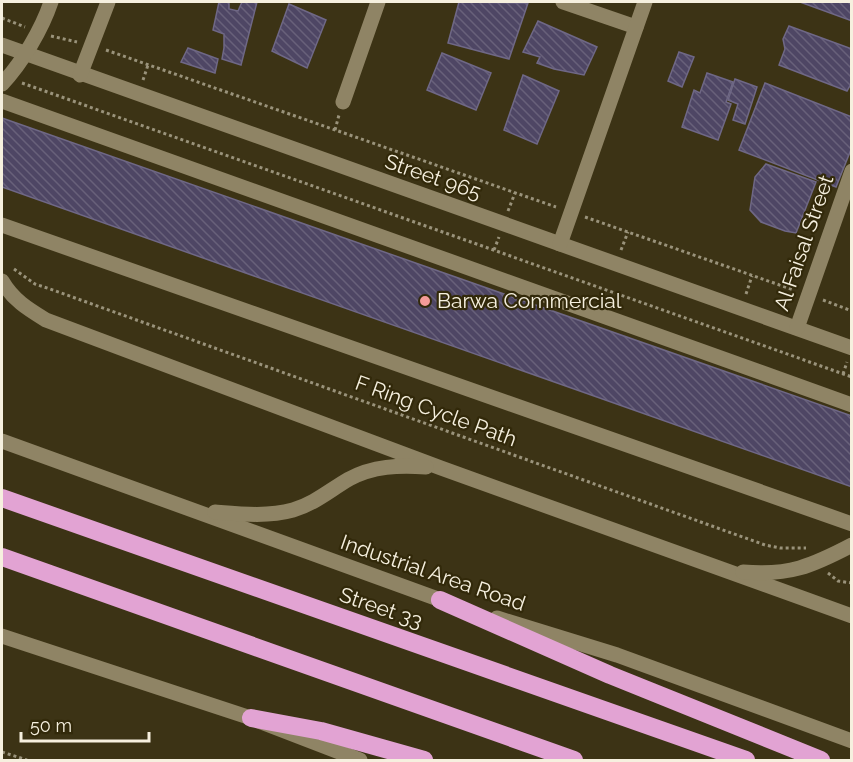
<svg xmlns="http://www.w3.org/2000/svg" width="853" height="762" viewBox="0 0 853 762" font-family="Raleway,sans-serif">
  <defs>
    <pattern id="building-back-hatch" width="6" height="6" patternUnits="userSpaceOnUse" patternTransform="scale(1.5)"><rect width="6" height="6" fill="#4e4664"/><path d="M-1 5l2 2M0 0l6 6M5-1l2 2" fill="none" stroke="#68617a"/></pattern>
  </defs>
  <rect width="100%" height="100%" fill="#3c3315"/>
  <g fill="url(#building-back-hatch)" stroke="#6f6886" stroke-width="1.5">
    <path d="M219 2H229V9L238 11 242 2H257L241 65 222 59 224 48V34L213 30Z"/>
    <path d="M459 2 528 3 509 59 448 43Z"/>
    <path d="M800 2H852V21Z"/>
    <path d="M289 4 326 20 307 68 272 51Z"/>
    <path d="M538 21 597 47 584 75 554 69 537 63 540 57 523 52Z"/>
    <path d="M789 26 852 49V82L847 91 779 65 785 49 783 39Z"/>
    <path d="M188 48 218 59 215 73 181 62Z"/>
    <path d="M679 52 694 57 682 87 668 81Z"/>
    <path d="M442 53 491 73 476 110 427 90Z"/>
    <path d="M707 73 733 82 726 102 731 104 718 140 682 127 694 90 700 93Z"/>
    <path d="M523 75 559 91 537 144 504 130Z"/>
    <path d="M735 79 757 87 745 124 733 120 738 104 728 100Z"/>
    <path d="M765 83 852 117V147L836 187 739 150Z"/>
    <path d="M2 118 852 416V487L2 187Z"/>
    <path d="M766 164 816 182 796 233 785 231 761 222 750 210 755 177Z"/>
  </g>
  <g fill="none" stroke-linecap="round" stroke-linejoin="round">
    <g stroke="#9a937b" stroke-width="3" stroke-dasharray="3 3" stroke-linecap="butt">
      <path d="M2 18 25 27"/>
      <path d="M51 36 77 42"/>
      <path d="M106 50 556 207"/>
      <path d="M143 80 148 65"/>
      <path d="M22 83 852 377"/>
      <path d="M335 130 339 115"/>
      <path d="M508 211 515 193"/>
      <path d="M585 217 794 290"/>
      <path d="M494 250 499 237"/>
      <path d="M621 250 628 232"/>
      <path d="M14 269 35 284 50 289 765 545 780 548H806"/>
      <path d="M746 294 752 276"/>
      <path d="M823 300 852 311"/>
      <path d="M843 374 847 362"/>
      <path d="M828 573 838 581 852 583"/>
      <path d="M2 752 27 760"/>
    </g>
    <g stroke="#8f8465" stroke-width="15">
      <path d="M563 2 636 27"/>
      <path d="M2 45 852 348"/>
      <path d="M80 75 108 2"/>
      <path d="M2 84C22 63 42 29 51 2"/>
      <path d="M2 101 852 405"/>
      <path d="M343 102 378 2"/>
      <path d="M2 225 852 524"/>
      <path d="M560 244 645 2"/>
      <path d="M2 281C13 300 28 309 46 320L441 468 852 616"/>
      <path d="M797 328 852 171"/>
      <path d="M2 441 449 603"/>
      <path d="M215 512C240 514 268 517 293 510 314 504 330 490 349 479 373 466 399 465 426 467"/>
      <path d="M743 572C789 576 812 566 852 545"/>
      <path d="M497 618 617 655 852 741"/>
      <path d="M2 636 251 718 360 760"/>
    </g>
    <g stroke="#e2a3d3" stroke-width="18">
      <path d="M2 498 746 760"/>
      <path d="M2 557 574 760"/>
      <path d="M440 600 610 675 821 760"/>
      <path d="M251 718 321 731 424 760"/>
    </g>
  </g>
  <circle fill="#f59b98" stroke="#32290a" stroke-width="2" cx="425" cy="301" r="6"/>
  <g text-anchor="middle" stroke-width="4.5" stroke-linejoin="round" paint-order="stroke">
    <g font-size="21" fill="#f6f0df" stroke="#32290a">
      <text transform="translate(433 177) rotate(19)" y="7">Street 965</text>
      <text transform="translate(804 243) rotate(-71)" y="7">Al Faisal Street</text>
      <text transform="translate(436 411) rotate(20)" y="7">F Ring Cycle Path</text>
      <text transform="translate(433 573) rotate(19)" y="7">Industrial Area Road</text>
      <text transform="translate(381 608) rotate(19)" y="7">Street 33</text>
    </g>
    <g font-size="21" fill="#f6f0df" stroke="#32290a" text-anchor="start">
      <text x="437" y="308">Barwa Commercial</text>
    </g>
  </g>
  <rect width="853" height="762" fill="none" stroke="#f6f0df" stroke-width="6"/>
  <path d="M21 732v9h128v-9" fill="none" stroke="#f6f0df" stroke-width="3"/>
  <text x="30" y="732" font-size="18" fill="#f6f0df" stroke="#32290a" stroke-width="4.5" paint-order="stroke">50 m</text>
</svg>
